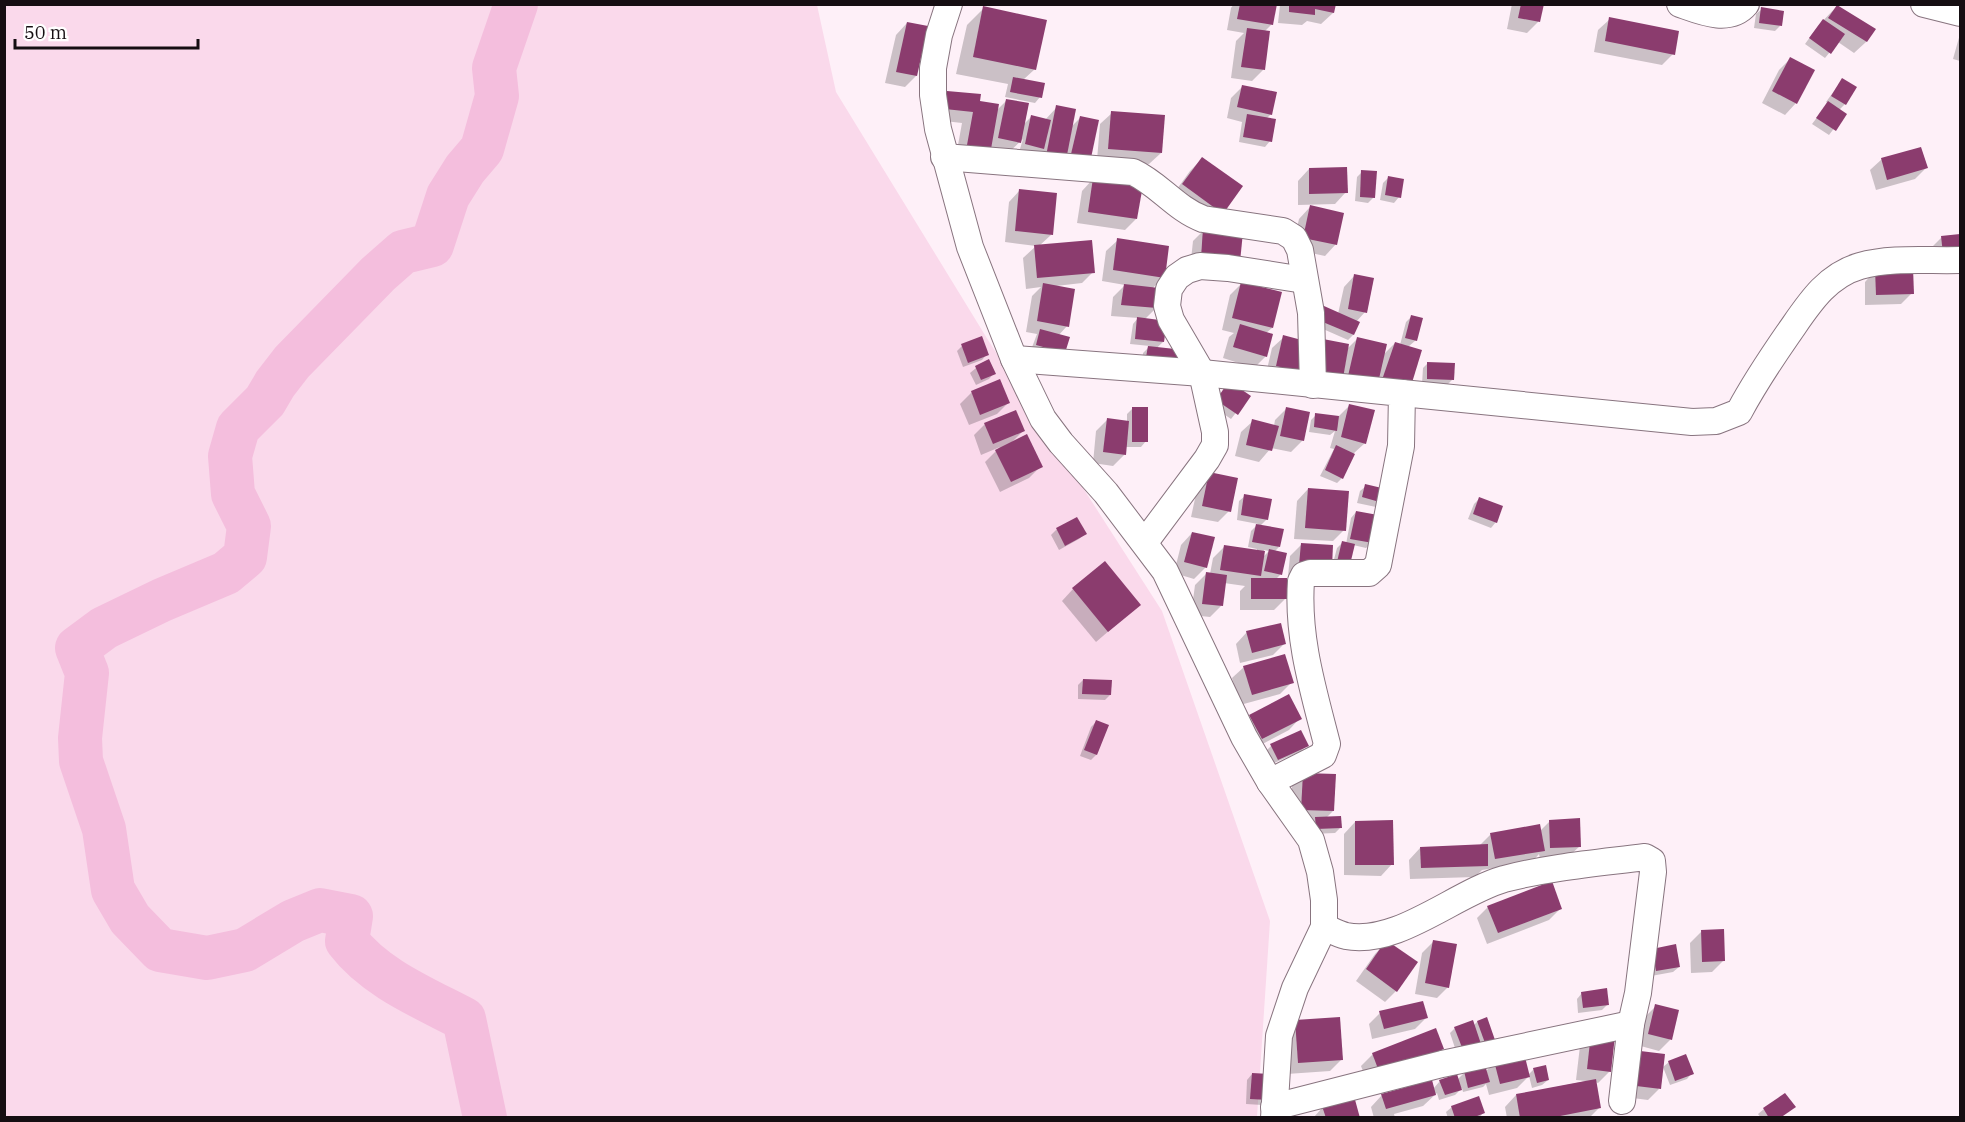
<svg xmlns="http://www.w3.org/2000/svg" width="1965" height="1122" viewBox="0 0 1965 1122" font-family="'IBM Plex Serif',serif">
  <rect width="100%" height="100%" fill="#fef0f8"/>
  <path fill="#fad9eb" d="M5 5H817L836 92 988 340 1162 611 1270 921 1257 1117 5 1118Z"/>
  <g fill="#0003" fill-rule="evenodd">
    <path d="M1234 4H1275L1271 25 1264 32 1263 70 1252 81 1231 78 1236 41 1244 33 1227 30 1231 8Z"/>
    <path d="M1335 4 1333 13 1321 24 1307 21 1302 25 1278 23 1280 5Z"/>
    <path d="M1512 4H1542L1538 22 1527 33 1507 29Z"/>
    <path d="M1837 6 1874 29 1866 42 1854 53 1838 42 1825 58 1805 44 1818 26Z"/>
    <path d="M984 8 1035 69 1023 80 1040 97 1035 103 1005 97 1008 84 956 74 967 25Z"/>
    <path d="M1762 9 1780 26 1775 31 1754 28 1756 14Z"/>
    <path d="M1610 19 1673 54 1662 65 1594 52 1598 30Z"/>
    <path d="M907 23 916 76 905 87 885 83 896 35Z"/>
    <path d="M1960 34V61L1953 59Z"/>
    <path d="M1791 58 1796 103 1785 115 1762 103 1779 70Z"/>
    <path d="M1842 80 1845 104 1839 110 1845 114 1829 135 1812 124 1828 103 1826 102Z"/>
    <path d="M1242 87 1271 114 1266 119 1270 141 1265 147 1239 142 1242 122 1227 118 1231 98Z"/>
    <path d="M947 92 979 102 996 111 1007 100 1023 125 1031 117 1045 120 1057 107 1070 128 1080 118 1090 158 1039 153 1020 149 1023 139 1008 153 956 156 962 123 935 120 936 104Z"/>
    <path d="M1112 113 1161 153 1149 164 1097 160 1100 124Z"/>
    <path d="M1202 159 1222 213 1172 196 1190 171Z"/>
    <path d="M1882 159 1926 168 1915 179 1876 190 1870 170Z"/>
    <path d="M1309 169 1346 192 1335 204 1298 205V181Z"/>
    <path d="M1362 172 1374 197 1368 203 1355 201 1357 177Z"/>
    <path d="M1388 178 1399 197 1394 203 1380 200 1383 183Z"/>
    <path d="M1093 179 1136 219 1125 230 1077 223 1082 191Z"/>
    <path d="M1020 190 1051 235 1039 246 1093 272 1082 283 1056 286 1067 326 1058 336 1064 352 1031 350 1037 334 1026 332 1032 296 1041 287 1026 289 1023 258 1036 246 1005 242 1009 202Z"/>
    <path d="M1310 207 1336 244 1325 256 1292 249 1299 219Z"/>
    <path d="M1204 230 1239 261 1190 269 1193 241Z"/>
    <path d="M1960 235V262L1930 249 1942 237Z"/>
    <path d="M1118 240 1163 277 1152 289 1156 308 1144 320 1163 342 1142 362 1143 353 1150 346 1130 344 1133 324 1138 318 1111 316 1113 297 1125 285 1102 281 1106 251Z"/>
    <path d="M1876 270 1912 293 1901 304 1865 305V282Z"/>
    <path d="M1355 275 1365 312 1356 322 1353 335 1348 340 1314 325 1338 314 1344 287Z"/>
    <path d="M1242 283 1272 328 1266 333V356L1254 368 1223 358 1229 337 1234 333 1222 330 1230 295Z"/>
    <path d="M1412 316 1416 340 1408 347 1410 385 1337 387 1347 349 1357 339 1382 356 1395 343 1400 345 1406 322Z"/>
    <path d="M1284 337 1301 372 1265 378 1272 348Z"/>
    <path d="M962 346 987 354 982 360 963 367 957 351Z"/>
    <path d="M988 362 994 373 989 379 976 385 970 373 976 368Z"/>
    <path d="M1428 363 1452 380 1447 385 1422 384 1423 368Z"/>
    <path d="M999 381 1008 403 997 414 969 425 960 404 972 392Z"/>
    <path d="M1249 396 1231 419 1212 406Z"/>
    <path d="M1350 405 1365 443 1353 454 1342 478 1337 483 1320 476 1334 449 1330 448 1335 431 1330 435 1309 432 1311 420 1316 415 1338 417Z"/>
    <path d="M1133 408 1146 441 1141 447H1125V454L1113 466 1093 463 1096 431 1107 420 1127 422V414Z"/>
    <path d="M1286 409 1303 440 1291 452 1271 448 1259 462 1235 456 1241 432 1253 421 1274 426 1275 420Z"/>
    <path d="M985 424 1023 431 1011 443 1041 466 1029 478 1000 492 985 462 1000 447 981 455 974 435Z"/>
    <path d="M1210 474 1229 511 1218 522 1191 517 1198 485Z"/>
    <path d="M1366 486 1384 490 1376 507 1357 503 1360 491Z"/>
    <path d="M1308 489 1344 530 1333 541 1294 539 1297 501Z"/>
    <path d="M1245 496 1267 519 1260 526 1279 547 1274 552 1280 575 1275 580 1285 599 1274 610H1240V591L1245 586 1224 583 1221 606 1210 617 1191 615 1195 585 1206 574H1210L1213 558 1224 547 1257 552V549L1248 547 1251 531 1258 524 1237 520 1239 501ZM1264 550 1269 551 1263 557Z"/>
    <path d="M1480 498 1496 522 1491 528 1468 519 1474 504Z"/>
    <path d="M1356 512 1371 543 1366 548 1353 545 1331 571 1337 548 1342 543 1346 544 1351 518Z"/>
    <path d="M1077 519 1085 534 1079 539 1059 550 1051 535 1056 530Z"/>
    <path d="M1192 533 1206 567 1194 579 1174 573 1181 545Z"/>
    <path d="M1302 544 1319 578 1288 576 1290 556Z"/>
    <path d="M1073 589 1139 605 1096 642 1062 601Z"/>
    <path d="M1247 632 1284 644 1273 655 1240 663 1236 644Z"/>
    <path d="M1244 667 1292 682 1280 694 1240 705 1232 678Z"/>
    <path d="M1083 680 1110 695 1105 700 1078 699V685Z"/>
    <path d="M1250 716 1300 718 1289 730 1251 750 1239 727Z"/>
    <path d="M1096 722V755L1091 760 1080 756 1091 727Z"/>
    <path d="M1307 745 1301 751 1272 764 1266 751 1271 746Z"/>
    <path d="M1303 775 1333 811 1326 818 1340 828 1335 833 1311 834 1290 821 1292 786Z"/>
    <path d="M1550 821 1580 846 1568 857 1540 859 1539 854 1532 862 1482 870 1475 877 1410 879 1409 860 1420 848 1479 846 1491 834 1539 832Z"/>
    <path d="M1355 822 1392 864 1381 876 1344 875V834Z"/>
    <path d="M1488 907 1560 909 1549 920 1487 944 1477 918Z"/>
    <path d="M1701 932 1724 960 1712 972 1691 973 1690 943Z"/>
    <path d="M1434 941 1448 987 1437 998 1415 994 1422 953Z"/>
    <path d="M1387 942 1396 991 1385 1002 1356 981 1375 954Z"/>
    <path d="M1647 955 1679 967 1673 972 1651 976Z"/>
    <path d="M1582 993 1608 1004 1602 1010 1578 1013 1577 999Z"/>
    <path d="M1656 1006 1670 1040 1659 1051 1637 1045 1644 1018Z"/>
    <path d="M1380 1013 1426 1018 1415 1029 1372 1039 1369 1024Z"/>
    <path d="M1486 1019 1493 1039 1457 1054 1450 1033 1455 1028 1473 1026 1477 1022Z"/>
    <path d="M1295 1022 1342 1059 1330 1071 1287 1074 1284 1033Z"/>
    <path d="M1591 1035 1610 1071 1598 1083 1595 1082 1600 1107 1589 1118H1507L1505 1107 1516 1095 1586 1081 1576 1080 1580 1046Z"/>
    <path d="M1442 1049 1431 1060 1368 1084 1361 1066 1373 1054Z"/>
    <path d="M1495 1062 1528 1075 1534 1069 1548 1080 1542 1085 1532 1088 1529 1076 1517 1088 1489 1095 1486 1084 1483 1087 1463 1092 1462 1088 1455 1095 1439 1100 1437 1093 1423 1106 1394 1114 1395 1118H1374L1371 1107 1382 1095 1433 1089 1440 1081 1457 1080 1465 1072H1485Z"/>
    <path d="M1669 1062 1692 1073 1687 1079 1670 1085 1663 1067Z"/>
    <path d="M1621 1063 1659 1089 1648 1100 1617 1096Z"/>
    <path d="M1252 1074 1269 1075 1262 1105 1246 1104 1247 1080Z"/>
    <path d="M1785 1095 1781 1118H1761L1758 1114 1764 1109Z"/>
    <path d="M1323 1107 1359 1118H1313Z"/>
    <path d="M1452 1107 1483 1113 1479 1118H1448L1446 1112Z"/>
  </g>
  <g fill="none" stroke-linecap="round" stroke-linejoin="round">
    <path stroke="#f4bedd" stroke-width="44" d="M485 1118 464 1019C424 998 375 978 347 941L351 916 320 910 293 921 245 950 207 958 160 950 130 919 113 890 104 829 81 761 80 738 87 673 77 648 104 628 162 600 226 573 245 557 249 526 233 494 230 456 238 428 265 401 275 384 292 362 378 274 403 252 432 245 448 196 465 169 482 149 497 96 494 68 516 4"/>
  </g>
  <g fill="#8b3c6e">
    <path d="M1240 4H1277L1273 25 1237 19Z"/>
    <path d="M1289 4H1336L1334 13 1315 9V15L1289 12Z"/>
    <path d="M1521 4H1544L1540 22 1518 18Z"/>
    <path d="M1837 5 1876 29 1867 42 1828 18Z"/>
    <path d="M983 6 1047 20 1036 70 973 57Z"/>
    <path d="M1761 7 1784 11 1782 26 1759 23Z"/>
    <path d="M1609 17 1679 31 1675 55 1605 41Z"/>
    <path d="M1823 19 1845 34 1831 54 1809 38Z"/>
    <path d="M907 22 928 26 917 76 896 72Z"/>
    <path d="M1247 28 1270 31 1265 70 1241 67Z"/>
    <path d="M1790 57 1815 70 1797 104 1772 91Z"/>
    <path d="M1013 77 1045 83 1042 98 1010 92Z"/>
    <path d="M1842 78 1857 87 1846 105 1831 96Z"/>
    <path d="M1242 85 1277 92 1272 115 1237 107Z"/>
    <path d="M947 91 981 94 980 101 999 104 991 149 967 145 973 112 945 109Z"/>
    <path d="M1006 99 1029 103 1021 143 998 138Z"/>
    <path d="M1828 101 1847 114 1836 131 1816 118Z"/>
    <path d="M1056 105 1076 109 1066 160 1046 156Z"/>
    <path d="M1111 111 1165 115 1162 153 1108 149Z"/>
    <path d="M1247 114 1276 119 1272 142 1243 137Z"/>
    <path d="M1031 115 1051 120 1044 149 1025 144Z"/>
    <path d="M1080 116 1099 120 1091 158 1071 154Z"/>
    <path d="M1921 147 1928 168 1887 180 1881 158Z"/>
    <path d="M1202 157 1243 186 1223 214 1182 184Z"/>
    <path d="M1347 167 1348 193 1309 194V168Z"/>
    <path d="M1361 170 1377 171 1375 198 1360 197Z"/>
    <path d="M1388 176 1404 179 1401 198 1385 195Z"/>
    <path d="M1093 178 1143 185 1137 219 1088 212Z"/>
    <path d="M1019 189 1057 193 1053 235 1015 231Z"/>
    <path d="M1310 205 1344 213 1337 245 1303 238Z"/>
    <path d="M1203 228 1243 232 1240 262 1201 258Z"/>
    <path d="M1960 234V252L1943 254 1941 236Z"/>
    <path d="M1117 238 1169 246 1165 278 1113 270Z"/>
    <path d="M1092 240 1095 273 1037 278 1034 245Z"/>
    <path d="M1913 268 1914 294 1876 295 1875 269Z"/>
    <path d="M1354 274 1374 278 1367 313 1348 309Z"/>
    <path d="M1241 282 1282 292 1273 328 1232 318Z"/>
    <path d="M1043 283 1075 289 1069 327 1037 321Z"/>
    <path d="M1124 284 1159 288 1157 308 1121 305Z"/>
    <path d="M1324 306 1360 322 1354 335 1318 320Z"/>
    <path d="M1411 315 1423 318 1417 341 1405 338Z"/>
    <path d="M1137 317 1167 321 1164 342 1135 339Z"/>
    <path d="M1240 324 1273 334 1267 357 1233 347Z"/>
    <path d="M1040 329 1070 337 1065 353 1036 345Z"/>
    <path d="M1283 335 1309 342 1303 373 1276 366Z"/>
    <path d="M982 336 989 355 968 363 961 344Z"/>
    <path d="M1357 337 1387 344 1378 383 1348 376Z"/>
    <path d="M1323 339 1349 344 1343 378 1316 373Z"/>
    <path d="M1395 342 1422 350 1411 386 1383 377Z"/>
    <path d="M1148 346 1184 350 1183 361 1146 357Z"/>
    <path d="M989 359 996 374 981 380 975 366Z"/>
    <path d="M1427 362 1455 363 1454 380 1427 379Z"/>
    <path d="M1000 379 1010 403 980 415 971 391Z"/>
    <path d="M1229 381 1251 396 1238 415 1216 400Z"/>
    <path d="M1349 404 1375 410 1366 444 1341 437Z"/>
    <rect x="1132" y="407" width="16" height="35"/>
    <path d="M1286 407 1310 412 1304 441 1280 436Z"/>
    <path d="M1016 410 1025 431 993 444 984 423Z"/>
    <path d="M1315 413 1339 416 1337 431 1314 427Z"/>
    <path d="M1107 418 1129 421 1126 455 1103 452Z"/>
    <path d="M1252 419 1279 426 1272 451 1246 445Z"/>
    <path d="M1027 434 1043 467 1011 482 995 450Z"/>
    <path d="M1336 445 1355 454 1343 479 1325 470Z"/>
    <path d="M1209 472 1238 478 1231 512 1202 506Z"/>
    <path d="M1365 484 1386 489 1383 503 1362 497Z"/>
    <path d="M1308 488 1349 491 1346 531 1305 528Z"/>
    <path d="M1244 494 1272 499 1268 520 1241 515Z"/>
    <path d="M1479 497 1503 506 1497 523 1473 514Z"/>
    <path d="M1356 511 1378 515 1373 543 1350 539Z"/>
    <path d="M1077 517 1087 534 1065 546 1056 528Z"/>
    <path d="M1256 524 1284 529 1280 547 1252 542Z"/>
    <path d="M1192 532 1215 537 1207 568 1184 562Z"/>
    <path d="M1342 541 1355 544 1349 569 1336 566Z"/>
    <path d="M1301 543 1333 545 1332 567 1299 565Z"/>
    <path d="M1224 545 1265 551 1261 576 1220 570Z"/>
    <path d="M1269 549 1287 553 1282 575 1264 571Z"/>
    <path d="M1105 561 1141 605 1108 632 1072 588Z"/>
    <path d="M1206 572 1227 575 1223 606 1202 604Z"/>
    <rect x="1251" y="578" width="36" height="21"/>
    <path d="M1281 623 1286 644 1252 653 1246 631Z"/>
    <path d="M1285 654 1294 683 1252 695 1243 666Z"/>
    <path d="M1083 679 1112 680 1111 695 1082 694Z"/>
    <path d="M1289 694 1302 719 1262 739 1249 715Z"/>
    <path d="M1096 720 1109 725 1097 755 1084 750Z"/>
    <path d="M1301 730 1309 746 1278 760 1270 744Z"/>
    <path d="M1303 773 1336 774 1334 811 1301 810Z"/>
    <path d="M1341 816 1342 828 1316 829 1315 817Z"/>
    <path d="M1580 818 1581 847 1550 848 1549 820Z"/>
    <path d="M1393 820 1394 865H1355V821Z"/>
    <path d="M1540 824 1545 851 1495 859 1490 833Z"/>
    <path d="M1488 844V866L1421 868 1420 847Z"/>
    <path d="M1552 881 1562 909 1498 933 1487 906Z"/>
    <path d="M1724 929 1725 961 1702 962 1701 930Z"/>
    <path d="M1386 940 1418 962 1397 992 1366 969Z"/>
    <path d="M1433 940 1457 944 1449 988 1425 983Z"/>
    <path d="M1676 944 1680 967 1656 971 1652 949Z"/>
    <path d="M1607 988 1609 1005 1583 1008 1581 992Z"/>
    <path d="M1423 1001 1428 1018 1384 1029 1379 1011Z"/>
    <path d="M1655 1004 1679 1010 1672 1040 1648 1034Z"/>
    <path d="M1340 1017 1343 1060 1298 1063 1295 1020Z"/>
    <path d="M1487 1017 1495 1040 1485 1043 1477 1021Z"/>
    <path d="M1473 1020 1481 1044 1463 1050 1454 1027Z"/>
    <path d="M1436 1028 1444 1049 1380 1074 1372 1053Z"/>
    <path d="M1591 1033 1615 1036 1611 1072 1587 1069Z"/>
    <path d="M1632 1050 1665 1054 1661 1089 1628 1085Z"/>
    <path d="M1524 1053 1530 1077 1500 1084 1494 1061Z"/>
    <path d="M1686 1054 1694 1074 1675 1081 1668 1061Z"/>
    <path d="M1485 1065 1490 1082 1468 1088 1464 1071Z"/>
    <path d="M1546 1065 1549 1080 1537 1083 1533 1068Z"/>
    <path d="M1252 1073 1270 1074 1269 1100 1250 1099Z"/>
    <path d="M1457 1074 1462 1090 1445 1095 1439 1080Z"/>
    <path d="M1596 1079 1601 1108 1550 1118H1520L1516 1094Z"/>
    <path d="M1432 1080 1436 1095 1386 1109 1381 1094Z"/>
    <path d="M1785 1093 1796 1107 1780 1118H1769L1763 1108Z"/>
    <path d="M1354 1096 1360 1118H1326L1322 1106Z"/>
    <path d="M1479 1096 1485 1113 1472 1118H1455L1451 1106Z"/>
  </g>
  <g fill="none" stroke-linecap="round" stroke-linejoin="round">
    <g stroke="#88747f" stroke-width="28">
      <g id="minor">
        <path d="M949 4 939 35 933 68V95L938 129 970 247 1014 359 1043 419 1061 443 1106 493 1165 571 1244 737 1270 782 1311 840 1320 872 1324 900V927C1331 930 1338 934 1346 936 1398 946 1455 893 1504 879 1550 867 1598 863 1645 857L1652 861 1653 872 1638 993 1631 1024 1442 1064 1274 1107"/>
        <path d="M1680 4C1700 11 1729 24 1746 4"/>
        <path d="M1924 4 1960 13"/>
        <path d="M944 157 1133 172C1159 184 1176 209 1203 219L1283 231 1294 238 1300 250 1311 313 1313 385"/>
        <path d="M1014 359 1202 373 1402 393 1401 446 1378 565 1369 573H1310L1304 575 1301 581C1297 638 1313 689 1327 744L1323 755 1270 782"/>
        <path d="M1402 393 1692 422 1716 421 1739 412C1754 384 1770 360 1788 334 1807 307 1825 276 1860 266 1891 257 1928 261 1960 260"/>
        <path d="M1145 542 1207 459 1215 445V432L1202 373 1171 320 1167 306 1169 289 1177 277 1187 270 1200 266 1228 268 1304 280"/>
        <path d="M1622 1101 1631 1024"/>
        <path d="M1274 1118 1279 1036 1295 988 1324 927"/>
      </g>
    </g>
    <use href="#minor" stroke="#fff" stroke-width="26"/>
  </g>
  <rect width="1965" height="1122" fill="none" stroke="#150e12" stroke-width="12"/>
  <path d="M15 39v9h183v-9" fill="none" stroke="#150e12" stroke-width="3"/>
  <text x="24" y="39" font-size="18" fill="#150e12" stroke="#ffffff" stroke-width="4.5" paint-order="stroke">50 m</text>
</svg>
